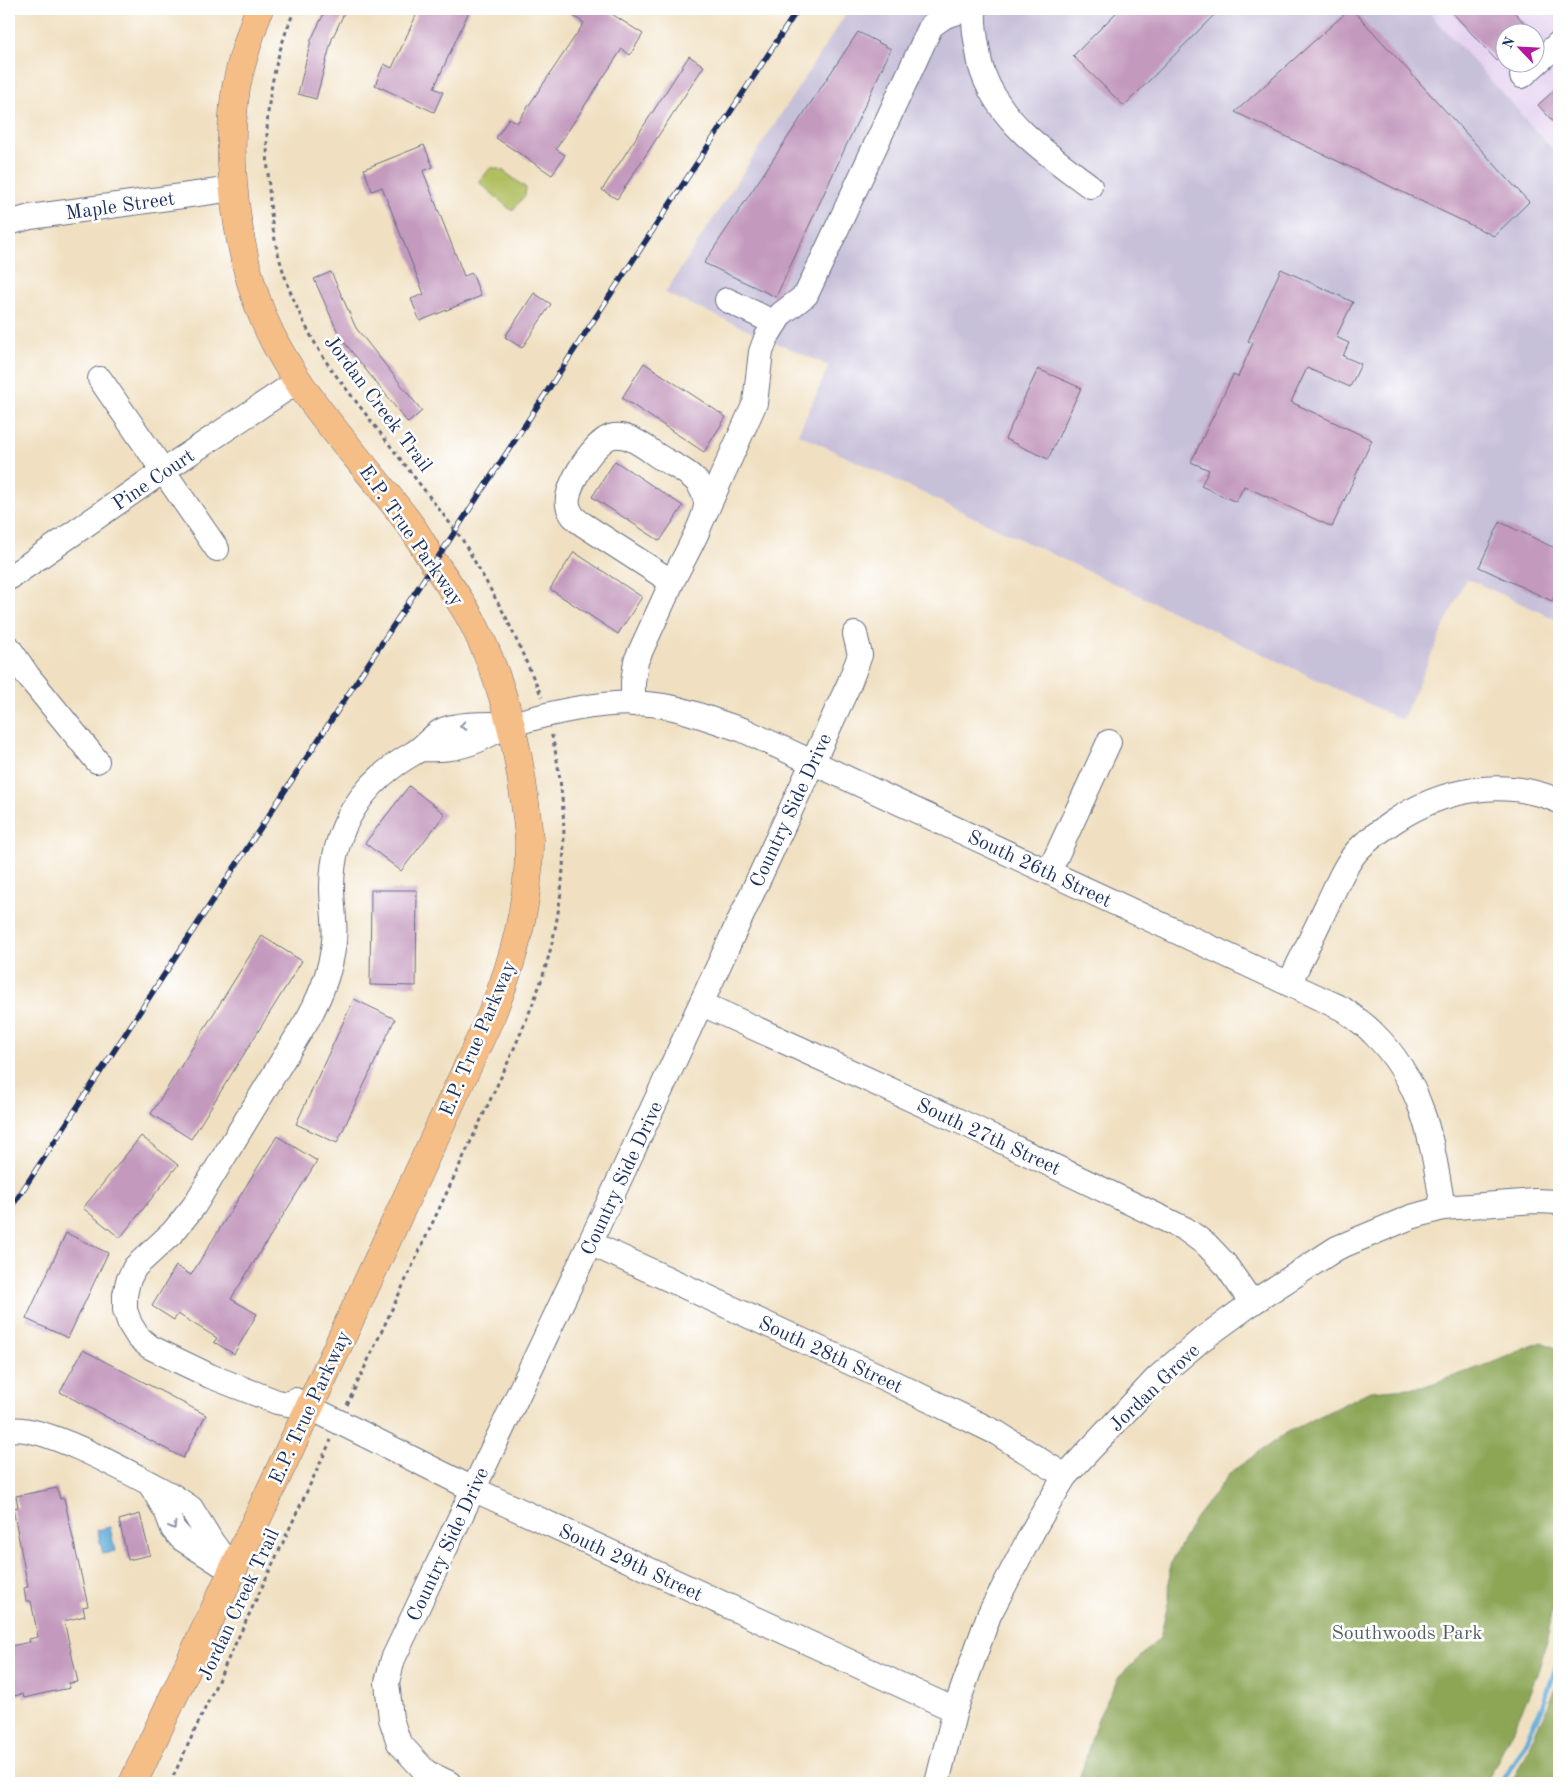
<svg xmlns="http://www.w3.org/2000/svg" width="1568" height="1792" viewBox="0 0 1568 1792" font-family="'Old Standard TT',serif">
  <rect width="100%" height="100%" fill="#fff"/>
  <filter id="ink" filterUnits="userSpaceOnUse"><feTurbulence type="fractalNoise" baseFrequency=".02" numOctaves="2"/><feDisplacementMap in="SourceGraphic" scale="10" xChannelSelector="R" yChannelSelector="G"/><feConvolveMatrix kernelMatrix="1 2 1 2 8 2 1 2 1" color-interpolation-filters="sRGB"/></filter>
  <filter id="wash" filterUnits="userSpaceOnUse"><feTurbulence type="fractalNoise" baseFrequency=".0096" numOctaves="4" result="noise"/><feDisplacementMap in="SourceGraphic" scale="20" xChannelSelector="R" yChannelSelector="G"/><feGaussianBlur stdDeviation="1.12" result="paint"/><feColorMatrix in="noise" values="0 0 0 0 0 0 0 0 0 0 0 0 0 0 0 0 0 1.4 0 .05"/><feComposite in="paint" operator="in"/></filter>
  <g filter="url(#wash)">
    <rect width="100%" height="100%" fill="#f0e0c1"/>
    <path fill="#e5d3f1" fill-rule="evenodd" d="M1426 9H1559V156ZM1506 32H1536V62H1506Z"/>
    <path fill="#c7c0d9" d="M849 9H1426L1559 156V621L1466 578 1402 720 798 434 829 366 665 293Z"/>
    <path fill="#b1bf61" stroke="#667760" d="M491 167 504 171 526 188 525 195 512 211 479 182Z"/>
    <g fill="#8ca657" stroke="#546a5a">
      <path d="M1541 1342 1559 1349V1568C1555 1603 1547 1649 1534 1682 1521 1716 1502 1750 1486 1783H1078L1098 1718 1119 1677 1160 1638 1169 1599 1170 1565 1195 1519 1231 1472 1286 1433 1370 1391 1422 1387 1489 1364Z"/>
      <path d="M1559 1682V1783H1512Z"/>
    </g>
    <path fill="#62abd9" stroke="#3e6d9c" d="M110 1527 115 1551 103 1554 97 1530Z"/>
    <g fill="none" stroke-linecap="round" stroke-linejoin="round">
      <path stroke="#62abd9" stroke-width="5" d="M1501 1783C1526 1745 1547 1701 1559 1656"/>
    </g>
    <g id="blocks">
      <g fill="#c399bd">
        <path d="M326 9H346L332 39 316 99 298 94 311 40Z"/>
        <path d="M419 9H470L434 88 443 92 434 112 375 85 384 64 392 68Z"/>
        <path d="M563 9H604L643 34 630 55 622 49 556 149 565 155 552 175 496 138 509 118 517 123 584 23Z"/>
        <path d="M1120 9H1220L1124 106 1073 56Z"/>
        <path d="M1350 9H1352L1363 21 1529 202 1494 236 1235 112Z"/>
        <path d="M1449 9H1511L1533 32H1506V53L1497 61Z"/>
        <path d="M858 32 891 49 776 297 704 263Z"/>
        <path d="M689 56 704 66 617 199 602 190Z"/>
        <path d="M1559 86V128L1538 105Z"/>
        <path d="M424 145 433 167 423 171 464 276 472 273 481 296 420 321 411 299 424 294 382 187 372 191 364 169Z"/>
        <path d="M1281 269 1353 302 1336 337 1349 343 1343 356 1361 364 1350 387 1307 368 1291 402 1372 440 1332 527 1244 486 1236 502 1201 486 1209 470 1191 462 1233 375 1238 377 1253 343 1248 341Z"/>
        <path d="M331 272 356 328 422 411 408 423 340 337 314 279Z"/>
        <path d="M534 293 551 304 522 348 505 337Z"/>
        <path d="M644 363 726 417 704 452 622 398Z"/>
        <path d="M1038 369 1081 388 1048 459 1005 439Z"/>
        <path d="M615 461 683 506 660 541 592 497Z"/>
        <path d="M1500 522 1559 550V585L1552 601 1479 567Z"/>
        <path d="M574 552 642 597 618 634 550 589Z"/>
        <path d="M409 786 445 814 401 871 365 843Z"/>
        <path d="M371 890H417L416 986 370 985Z"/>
        <path d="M262 936 302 961 191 1139 151 1114Z"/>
        <path d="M354 999 395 1019 337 1143 296 1124Z"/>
        <path d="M141 1136 178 1165 120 1238 83 1208Z"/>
        <path d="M277 1136 317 1161 231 1299 257 1314 234 1354 214 1342 217 1338 178 1314 174 1320 152 1306 176 1266 191 1275Z"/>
        <path d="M66 1233 108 1253 68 1338 26 1319Z"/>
        <path d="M83 1350 206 1415 183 1458 60 1392Z"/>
        <path d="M57 1488 60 1499 64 1498 88 1606 83 1607 85 1616 64 1621 78 1682 69 1683 70 1688 41 1694 24 1698 23 1694 9 1697V1651L12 1650 11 1646 30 1642 29 1639 38 1637 31 1601H26L24 1588 28 1587 13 1508 18 1507 16 1496Z"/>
        <path d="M140 1514 150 1555 128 1560 119 1520Z"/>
      </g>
    </g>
  </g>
  <g filter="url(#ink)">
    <use href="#blocks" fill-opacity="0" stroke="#666d81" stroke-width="1"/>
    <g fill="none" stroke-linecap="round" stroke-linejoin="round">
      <g stroke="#666d81" stroke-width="26">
        <g id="minor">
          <path d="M974 9C973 24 975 36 978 51 979 58 980 66 983 73 1001 124 1049 155 1090 186"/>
          <path d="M1522 76 1559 43"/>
          <path d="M9 223 30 217 233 189"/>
          <path d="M727 300 775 323"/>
          <path d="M100 379 217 549"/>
          <path d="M703 518 755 403 761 352 766 338 781 314 806 295 931 26 945 16 969 9"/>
          <path d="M9 578 163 471 298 381"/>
          <path d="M9 648 28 676 97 761"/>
          <path d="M633 704V682L636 661 672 582 584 525C576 520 570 515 568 505 564 487 596 438 614 436 630 434 646 448 658 456 671 464 690 472 699 484 702 489 705 496 706 502 707 520 680 564 672 582"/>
          <path d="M420 749C440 750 456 749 476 741 488 736 500 728 513 724 563 709 624 696 674 708 698 714 720 723 743 730L1343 1009C1353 1017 1365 1024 1373 1033 1424 1082 1432 1142 1443 1208"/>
          <path d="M1049 872 1109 742"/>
          <path d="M1289 984C1302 957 1315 931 1327 905 1336 887 1344 866 1357 851 1367 840 1380 831 1393 822 1442 789 1503 777 1559 801"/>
          <path d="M702 1004 972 1127 1185 1229 1207 1245 1225 1264 1252 1303"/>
          <path d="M590 1243 888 1380 997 1433 1065 1476"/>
          <path d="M295 1400 473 1489 955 1710"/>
          <path d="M309 1408 277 1402 210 1376 150 1347 138 1337 130 1324 125 1310V1295L128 1281 135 1267 173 1232 194 1206 309 1017C322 993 331 969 334 942 336 924 332 906 332 888 332 828 362 782 414 753 424 747 431 737 441 731 456 723 487 724 505 724"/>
          <path d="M9 1430C44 1423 139 1478 173 1496L191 1508 212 1542 233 1571"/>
          <path d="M150 1484 167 1513 173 1529 182 1539 221 1564"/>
          <path d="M449 1783 426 1772 399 1743 391 1719 387 1682 393 1659 590 1243 849 684 860 655 855 634"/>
          <path d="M937 1783 955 1710 989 1615 1036 1525 1065 1476 1158 1377 1201 1340 1252 1303 1337 1248 1411 1217 1443 1208 1535 1201 1559 1202"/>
        </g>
      </g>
      <g stroke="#666d81" stroke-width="29">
        <path id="major" d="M133 1783 309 1408 491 1016C514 961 530 900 529 840 528 825 526 810 524 796 516 734 501 678 473 623 462 602 448 583 434 563 427 552 421 541 414 530 369 468 313 413 276 345 238 273 224 168 236 88 241 61 250 35 259 9"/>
      </g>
      <g stroke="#666d81" stroke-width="3" stroke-dasharray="4 4" stroke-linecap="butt">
        <path d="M295 9C282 39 273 71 269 104 266 127 267 150 268 172 269 189 270 205 272 222 279 274 302 326 331 369L462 539 506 617 542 697"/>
        <path d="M347 1405 509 1060C522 1030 535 1001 545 969 568 893 570 809 551 732"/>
        <path d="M170 1783 331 1440"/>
      </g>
      <use href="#minor" stroke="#fff" stroke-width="24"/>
      <use href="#major" stroke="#f6be87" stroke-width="28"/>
      <g stroke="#1b2f5e" stroke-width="5.5">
        <path id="rail" d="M9 1211 798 9"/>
      </g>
      <use href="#rail" stroke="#fff" stroke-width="4" stroke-dasharray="11" stroke-linecap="butt"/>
    </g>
    <defs><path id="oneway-chevron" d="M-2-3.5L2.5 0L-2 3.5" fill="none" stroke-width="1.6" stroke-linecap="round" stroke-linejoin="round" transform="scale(1.25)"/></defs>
    <g stroke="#8d97ae">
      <use href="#oneway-chevron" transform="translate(463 726) rotate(168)"/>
      <use href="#oneway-chevron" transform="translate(173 1526) rotate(60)"/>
    </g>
  </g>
  <g text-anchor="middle" stroke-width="5" stroke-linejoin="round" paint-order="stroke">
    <g font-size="20" fill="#1b2f5e" stroke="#fff">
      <text transform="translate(120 205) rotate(-8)" y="7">Maple Street</text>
      <text transform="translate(379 403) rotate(53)" y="7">Jordan Creek Trail</text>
      <text transform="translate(153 479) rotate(-34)" y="7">Pine Court</text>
      <text transform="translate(412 535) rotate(55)" y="7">E.P. True Parkway</text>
      <text transform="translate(790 810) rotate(-65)" y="7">Country Side Drive</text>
      <text transform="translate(1040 868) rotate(25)" y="7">South 26th Street</text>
      <text transform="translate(477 1038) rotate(-67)" y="7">E.P. True Parkway</text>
      <text transform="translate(989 1136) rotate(25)" y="7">South 27th Street</text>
      <text transform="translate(621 1178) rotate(-65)" y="7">Country Side Drive</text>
      <text transform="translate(831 1354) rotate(25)" y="7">South 28th Street</text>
      <text transform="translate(1154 1387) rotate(-44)" y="7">Jordan Grove</text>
      <text transform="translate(309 1407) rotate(-65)" y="7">E.P. True Parkway</text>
      <text transform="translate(447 1544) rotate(-65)" y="7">Country Side Drive</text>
      <text transform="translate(631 1562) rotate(25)" y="7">South 29th Street</text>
      <text transform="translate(238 1604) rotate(-65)" y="7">Jordan Creek Trail</text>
    </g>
    <g font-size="20" fill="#50615f" stroke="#fff">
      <text x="1407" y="1639">Southwoods Park</text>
    </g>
  </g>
  <rect width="1568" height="1792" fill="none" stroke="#fff" stroke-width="30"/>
  <g transform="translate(1520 48) rotate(295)"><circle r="24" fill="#ffffff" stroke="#a4acbf"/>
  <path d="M0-4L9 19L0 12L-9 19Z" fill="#b5179e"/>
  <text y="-8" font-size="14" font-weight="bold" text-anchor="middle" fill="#1b2f5e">N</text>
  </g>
</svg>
